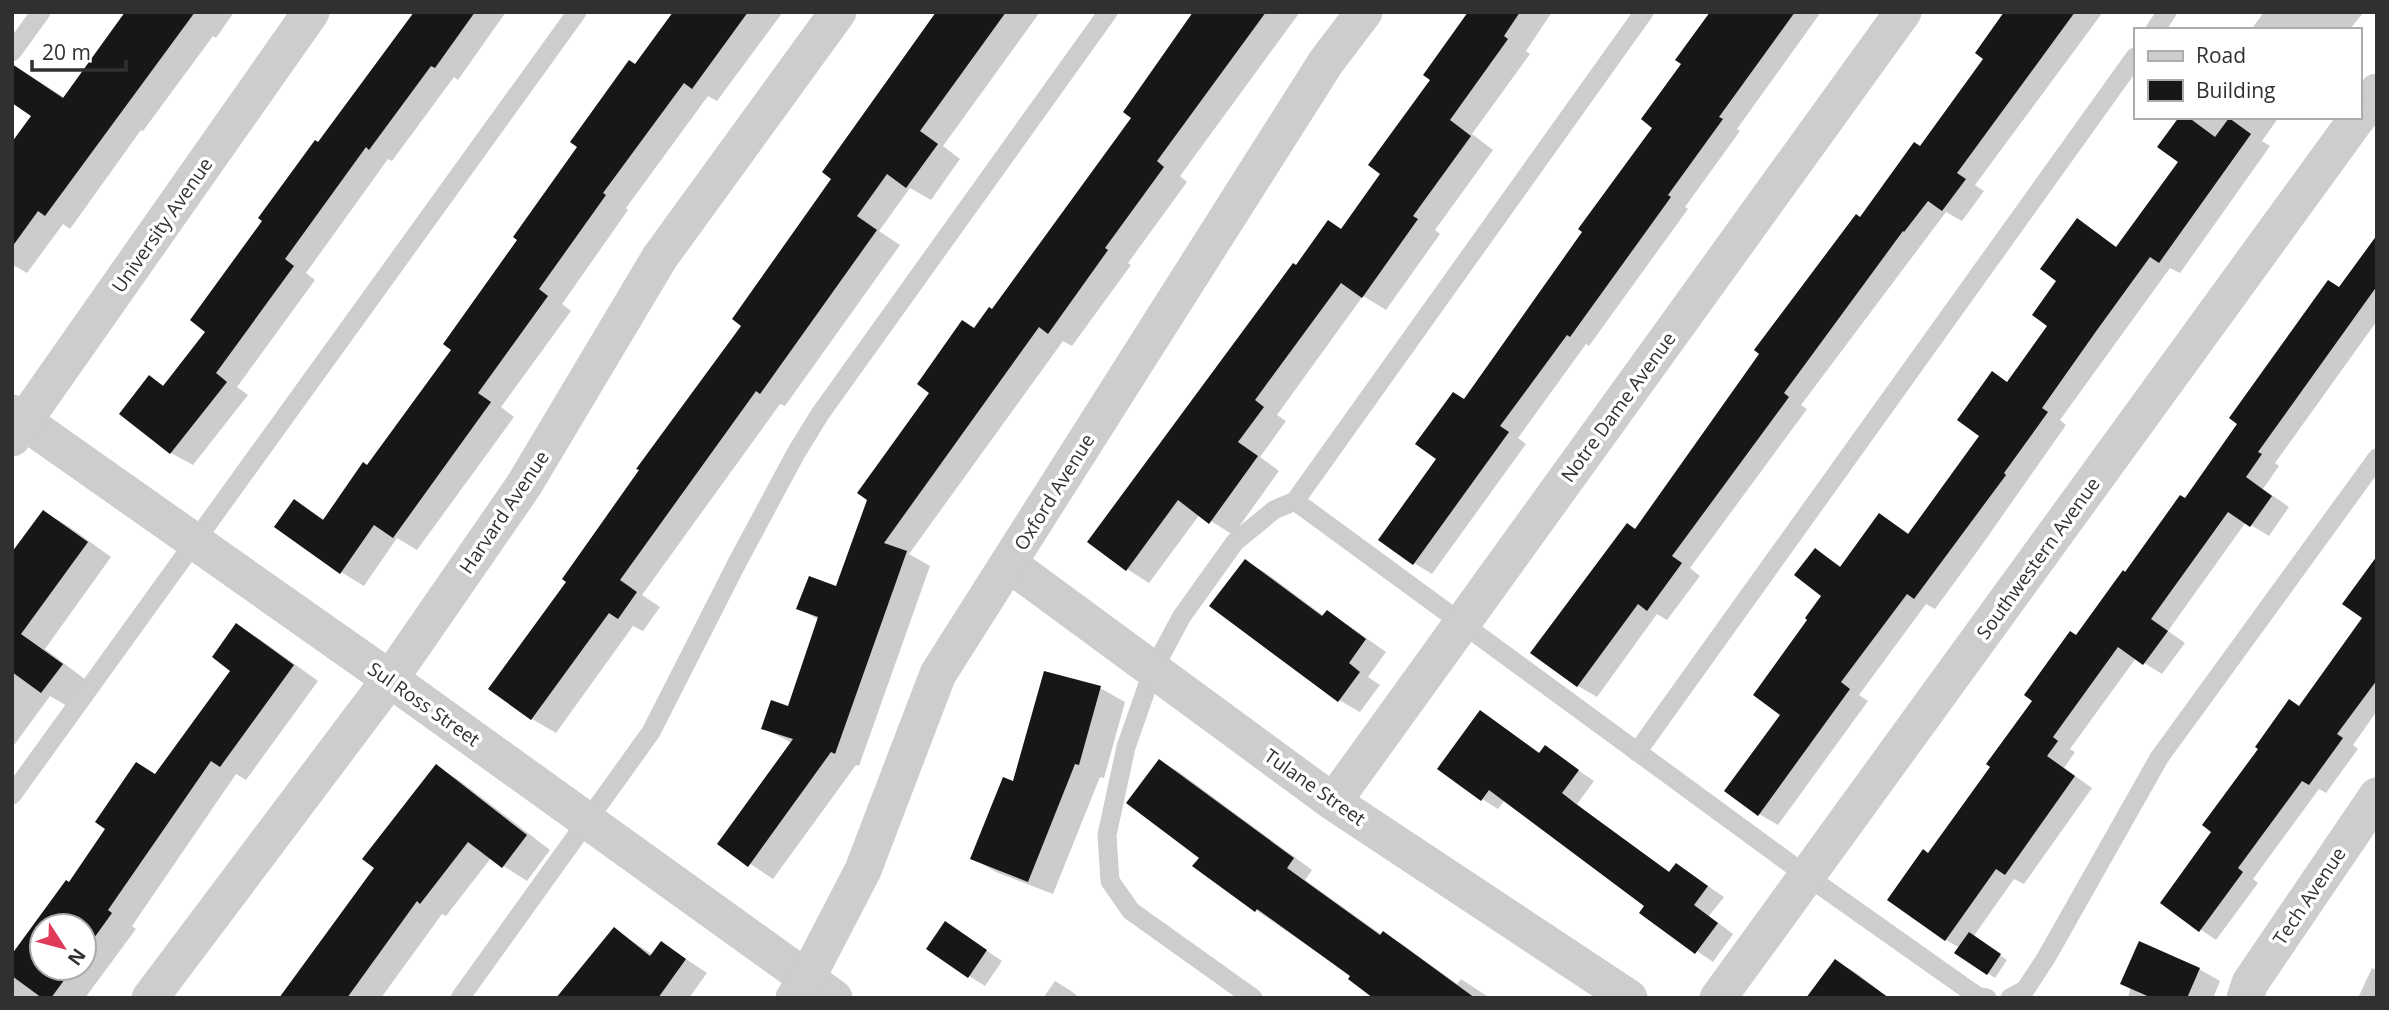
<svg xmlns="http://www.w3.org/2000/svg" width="2389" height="1010" viewBox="0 0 2389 1010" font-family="'Open Sans',sans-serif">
  <rect width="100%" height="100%" fill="#fff"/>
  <g fill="#0003" fill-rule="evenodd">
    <path d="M131 12H234L216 38 213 36 143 131 141 130 70 229 63 224 27 273 15 266 12 270V145L33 116 15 66 65 98Z"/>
    <path d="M415 12H506L458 80 454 77 392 161 388 159 306 273 315 280 237 387 248 395 193 465 171 453 121 413 149 377 165 386 208 331 319 144Z"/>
    <path d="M675 12H783L717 101 708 96 626 208 628 210 562 304 571 311 501 407 514 417 417 550 397 538 364 586 341 572 294 501 325 520 368 467 453 350 520 240 636 66Z"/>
    <path d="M942 12H1040L943 146 960 159 931 200 910 188 879 231 900 245 785 406 780 404 642 595 660 607 643 631 633 626 556 733 532 719 490 689 568 581 744 325 833 179Z"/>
    <path d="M1196 12H1300L1180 176 1187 182 1128 263 1131 265 1072 346 1063 341 909 554 930 566 859 766 856 765 773 879 719 843 792 743 763 728 789 708 819 620 798 608 837 588 975 329 993 311 1134 117Z"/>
    <path d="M1469 12H1552L1526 51 1530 54 1472 134 1493 150 1435 230 1440 234 1386 310 1363 296 1277 415 1286 421 1260 457 1279 471 1233 535 1200 514 1149 583 1127 569 1343 230 1382 173Z"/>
    <path d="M1746 12H1821L1737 129 1740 131 1685 207 1688 209 1589 346 1586 344 1518 438 1526 444 1432 574 1414 563 1439 459 1465 401Z"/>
    <path d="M2006 12H2103L1975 185 1984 191 1962 221 1946 212 1801 405 1807 409 1690 568 1700 576 1667 620 1657 614 1597 697 1578 686 1532 653 1636 531 1861 218 1921 148 1986 59Z"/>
    <path d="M2264 12H2364L2349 30H2251Z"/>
    <path d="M2188 117H2279L2262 141 2270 146 2217 221 2180 273 2170 268 2060 420 2066 425 1979 549 1935 609 1926 604 1859 695 1868 701 1778 825 1759 814 1782 714 1810 619 1824 595 1815 550 1842 567 1880 515 1910 534 1982 436 2008 383 2050 326 2059 281 2077 221 2118 248 2181 162Z"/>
    <path d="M2377 238V321L2275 463 2279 466 2263 489 2289 507 2269 536 2246 522 2168 631 2185 643 2162 674 2136 658 2070 749 2075 752 2064 768 2092 788 2024 884 2014 879 1973 937 2007 960 1995 978 1957 953 1960 948 1946 940 1929 854 1993 767 2077 637 2186 500Z"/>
    <path d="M44 512 68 526 111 557 45 649 86 680 67 706 50 696 12 748V557Z"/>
    <path d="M1245 561 1266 573 1324 616 1327 613 1348 625 1386 652 1368 677 1380 685 1360 712 1339 700Z"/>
    <path d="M2377 579V711L2353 745 2358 749 2326 793 2319 789 2253 879 2258 883 2216 940 2162 903 2365 618Z"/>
    <path d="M237 625 261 640 318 681 246 780 236 774 132 926 136 929 85 998H12V957L156 775 232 670ZM42 926H84V968H42Z"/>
    <path d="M1100 688 1125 702 1104 778 1100 777 1053 894 996 872 972 858 1015 784Z"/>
    <path d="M1480 712 1541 754 1546 748 1594 781 1577 804 1592 816 1671 873 1677 865 1724 897 1709 916 1733 934 1713 962 1642 913 1647 906 1505 800 1498 809 1482 799Z"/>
    <path d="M1160 761 1179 772 1312 870 1305 880 1382 935 1383 933 1402 944 1457 984 1461 979 1490 998H1376L1352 976 1256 910 1201 857Z"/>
    <path d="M436 766 460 781 550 850 527 881 491 858 446 916 442 914 381 998H282L376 867Z"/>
    <path d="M614 929 653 955 662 943 707 973 689 998H568Z"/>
    <path d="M961 933 1002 961 985 986 969 976Z"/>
    <path d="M2140 943 2199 969 2220 981 2213 998H2128Z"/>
    <path d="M1835 961 1855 972 1889 998H1809Z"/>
    <path d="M2372 968 2377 971V998H2358Z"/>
    <path d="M1055 981 1071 991 1080 998H1043Z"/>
  </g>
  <g fill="#171717">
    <path d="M125 12H195L45 216 38 211 12 247V142L31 116 12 103V64L63 98Z"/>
    <path d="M414 12H475L435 68 431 66 369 150 366 147 285 259 294 266 216 373 227 382 170 454 119 414 149 375 163 386 205 332 190 320 262 221 258 218 315 140 318 142Z"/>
    <path d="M673 12H748L692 89 684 83 603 193 606 195 539 289 548 296 478 393 491 402 393 538 374 525 340 574 274 527 294 499 323 520 363 462 367 465 451 350 443 344 517 240 513 237 577 147 570 142 629 60 635 64Z"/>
    <path d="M936 12H1006L920 131 938 144 906 188 887 174 857 216 877 230 760 394 756 391 620 580 637 592 618 619 609 613 531 720 488 689 566 582 562 579 639 470 636 469 741 326 732 319 831 179 822 172Z"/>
    <path d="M1193 12H1266L1157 161 1164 167 1105 248 1108 250 1048 334 1039 327 884 543 907 551 835 754 831 752 748 867 717 844 793 739 761 729 771 700 788 706 818 617 796 609 809 576 836 586 867 500 857 493 929 393 917 384 962 320 974 328 989 307 992 309 1131 118 1123 112Z"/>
    <path d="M1468 12H1520L1504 36 1508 39 1450 120 1471 136 1413 216 1418 219 1362 298 1341 283 1255 400 1264 407 1238 442 1258 456 1209 524 1178 500 1126 571 1087 542 1293 263 1296 265 1328 220 1341 229 1380 174 1368 165 1430 80 1423 75Z"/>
    <path d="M1710 12H1795L1719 117 1723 119 1668 195 1671 197 1570 337 1567 335 1500 426 1509 432 1413 565 1378 540 1436 459 1415 444 1453 392 1464 399 1582 232 1578 229 1652 128 1641 119 1681 64 1675 60Z"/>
    <path d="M2004 12H2075L1957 173 1966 179 1942 211 1928 201 1904 232 1903 231 1784 393 1789 397 1672 556 1682 563 1647 611 1638 604 1577 687 1530 653 1627 523 1635 529 1759 354 1754 350 1856 214 1860 217 1914 142 1920 146 1983 59 1975 53Z"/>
    <path d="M2179 117H2188L2215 137 2229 118 2251 134 2159 263 2150 257 2097 330 2042 408 2048 412 2004 473 2006 475 1914 599 1907 594 1841 682 1850 689 1758 816 1724 791 1780 715 1753 695 1807 620 1805 618 1821 596 1794 575 1815 548 1840 567 1879 513 1908 534 1979 436 1957 420 1992 371 2007 382 2047 326 2032 315 2056 281 2040 269 2077 218 2116 247 2178 162 2157 147Z"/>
    <path d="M2377 235V286L2258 452 2262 454 2246 477 2272 496 2250 527 2228 512 2151 619 2168 631 2143 665 2118 647 2053 737 2058 741 2047 756 2075 776 2005 875 1996 869 1945 941 1887 900 1923 849 1928 853 1990 767 1986 764 2032 701 2024 695 2070 631 2076 635 2123 570 2125 572 2180 495 2185 498 2237 424 2229 418 2328 280 2339 287Z"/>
    <path d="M43 510 88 542 21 634 63 664 41 693 12 672V552Z"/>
    <path d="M2377 556V680L2337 734 2343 738 2309 785 2302 781 2238 868 2243 872 2199 932 2160 903 2211 832 2202 825 2258 749 2255 747 2289 699 2299 706 2362 618 2342 604Z"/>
    <path d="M1245 559 1322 616 1327 610 1366 639 1349 663 1360 672 1338 702 1209 606Z"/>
    <path d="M236 623 294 665 220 767 211 761 108 910 112 913 84 952V926H42V968H73L51 998H42L12 976V954L66 880 69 882 105 829 95 822 136 762 155 774 230 671 212 657Z"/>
    <path d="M1044 671 1101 686 1079 765 1075 764 1028 882 970 859 1003 777 1013 781Z"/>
    <path d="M1480 710 1539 753 1545 745 1579 770 1562 793 1576 804 1669 872 1676 863 1708 886 1694 905 1718 923 1695 954 1639 913 1644 906 1489 790 1481 801 1437 769Z"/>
    <path d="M1159 759 1294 858 1287 868 1380 935 1383 931 1475 998H1373L1348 979 1350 976 1257 909 1255 912 1192 866 1199 858 1126 803Z"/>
    <path d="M436 764 527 835 502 868 468 842 420 904 417 901 347 998H279L374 868 362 859Z"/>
    <path d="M945 921 987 950 968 978 926 949Z"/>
    <path d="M614 927 650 956 661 941 686 959 658 998H556Z"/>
    <path d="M1969 932 2001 954 1987 975 1954 953Z"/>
    <path d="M2139 941 2200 968 2187 998H2152L2120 984Z"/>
    <path d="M1835 959 1889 998H1806Z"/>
  </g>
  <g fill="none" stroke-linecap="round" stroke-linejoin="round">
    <g stroke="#cdcdcd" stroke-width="19">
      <path d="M2155 30 2167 12"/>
      <path d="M12 52 41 12"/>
      <path d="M1295 501 1807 876 1977 996 1987 998"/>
      <path d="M1637 752 2135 57"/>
      <path d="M12 795 577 12"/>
      <path d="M460 998 651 732 738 561 796 453 820 414 1108 12"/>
      <path d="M1253 998 1131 911 1110 881 1107 835 1126 747 1153 670 1182 616 1235 542 1274 510 1295 501 1644 12"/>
      <path d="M2010 998 2025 990 2046 958 2159 758 2377 458"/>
    </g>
    <g stroke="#cdcdcd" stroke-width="37">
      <path d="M2359 116 2377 92"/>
      <path d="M12 413 390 679 834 998"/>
      <path d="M12 438 311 12"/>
      <path d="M1009 564 1333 802 1629 998"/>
      <path d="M1333 802 1903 12"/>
      <path d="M150 998 390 679 524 485 660 257 838 12"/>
      <path d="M794 998 807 978 863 870 938 674 1326 62 1364 12"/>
      <path d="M1718 998 2358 117"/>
      <path d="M2245 998 2250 983 2377 796"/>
    </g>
  </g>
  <g text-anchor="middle" stroke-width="7" stroke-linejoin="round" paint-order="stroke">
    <g font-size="19" fill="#303030" stroke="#fff">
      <text transform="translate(162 225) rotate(-55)" y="7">University Avenue</text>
      <text transform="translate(1618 407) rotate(-54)" y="7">Notre Dame Avenue</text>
      <text transform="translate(1054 492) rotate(-58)" y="7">Oxford Avenue</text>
      <text transform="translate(504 512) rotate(-56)" y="7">Harvard Avenue</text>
      <text transform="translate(2038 558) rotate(-54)" y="7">Southwestern Avenue</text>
      <text transform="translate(424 704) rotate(35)" y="7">Sul Ross Street</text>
      <text transform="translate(1315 787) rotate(35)" y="7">Tulane Street</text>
      <text transform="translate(2309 896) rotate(-56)" y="7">Tech Avenue</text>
    </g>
  </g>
  <rect width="2389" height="1010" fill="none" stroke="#303030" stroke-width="28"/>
  <rect x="2134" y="28" width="228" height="91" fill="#ffffff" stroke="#acacac" stroke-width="2"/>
  <rect x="2148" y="51" width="35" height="10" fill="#cdcdcd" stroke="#acacac" stroke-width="2"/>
  <text x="2196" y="63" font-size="21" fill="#303030">Road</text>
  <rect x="2148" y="80" width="35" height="21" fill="#171717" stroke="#acacac" stroke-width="2"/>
  <text x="2196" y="98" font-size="21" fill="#303030">Building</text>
  <g transform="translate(63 947) rotate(126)"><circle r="33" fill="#ffffff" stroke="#acacac" stroke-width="2"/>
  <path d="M0-5L12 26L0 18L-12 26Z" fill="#df3a5a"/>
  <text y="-10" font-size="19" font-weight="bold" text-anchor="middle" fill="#303030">N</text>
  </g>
  <path d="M32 60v10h94v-10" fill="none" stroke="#303030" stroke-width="3.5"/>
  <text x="42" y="60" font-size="21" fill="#303030" stroke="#ffffff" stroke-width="5" paint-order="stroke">20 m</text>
</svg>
